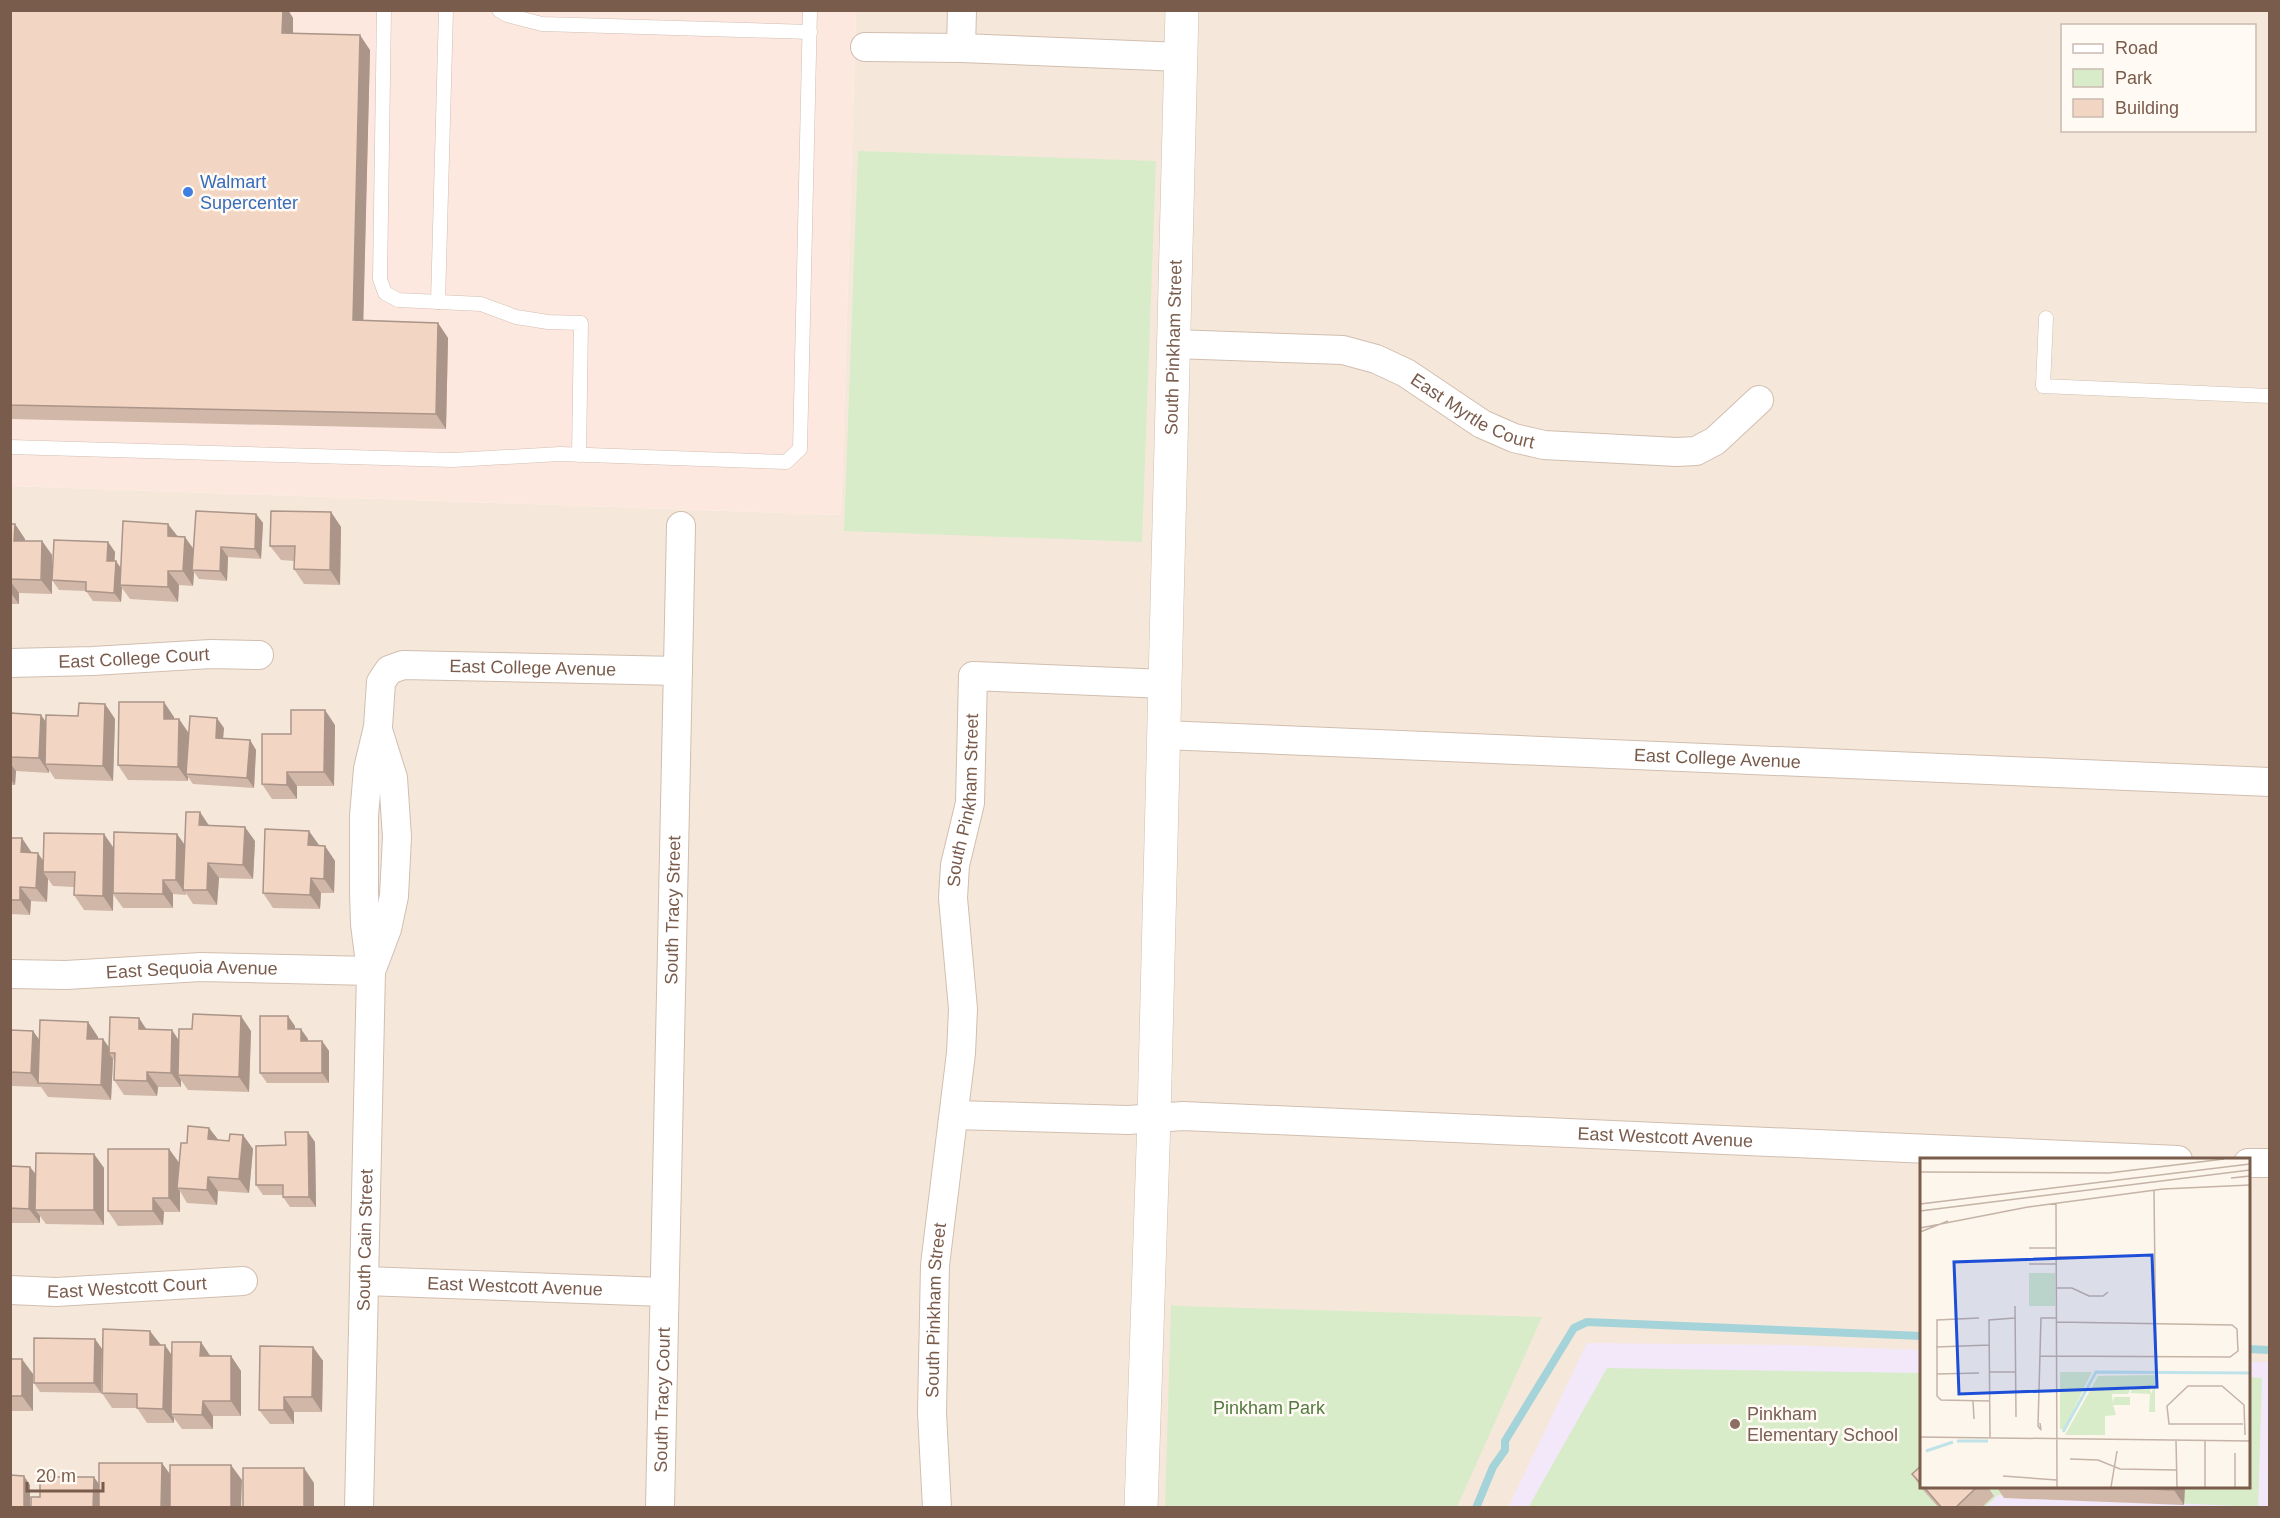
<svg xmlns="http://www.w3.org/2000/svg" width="2280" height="1518" viewBox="0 0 2280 1518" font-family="Arial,sans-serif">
  <rect width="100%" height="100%" fill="#fdf6ec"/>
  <path fill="#f5e8da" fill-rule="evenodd" d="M856 11H2269V1507L11 1508V486L841 515ZM2062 26H2254V130H2062ZM1922 1160H2248V1486H1922Z"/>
  <path fill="#fde8e0" d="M11 11H856L841 515 11 486Z"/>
  <path fill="#f3e8fa" d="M1587 1343 1786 1345 1921 1350 1922 1486H2248L2249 1362H2269V1507L1508 1508Z"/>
  <g fill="#d8ecc9">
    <path d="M858 151 1156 161 1142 542 844 531Z"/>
    <path d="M1171 1305 1179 1306 1542 1317 1457 1507 1165 1508Z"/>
    <path d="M1607 1368 1921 1373 1922 1486H2248L2249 1377 2262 1378 2258 1507 1998 1495 1984 1508H1528Z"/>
  </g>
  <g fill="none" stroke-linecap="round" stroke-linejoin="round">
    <g stroke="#a5d3da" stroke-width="8">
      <path d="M2248 1349 2270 1350"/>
      <path d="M1476 1508 1493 1467 1505 1450V1441L1574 1328 1587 1322 1922 1336"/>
    </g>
    <g stroke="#d1beb0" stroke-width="15">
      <g id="service">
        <path d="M384 10 380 279 385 293 398 300 481 304 516 317 548 322 581 323 579 455"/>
        <path d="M499 10 507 15 542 24 810 32"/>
        <path d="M438 302 446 10"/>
        <path d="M2046 318 2043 386 2270 396"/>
        <path d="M10 447 453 460 560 454 786 462 800 449 810 10"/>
      </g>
    </g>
    <g stroke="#d1beb0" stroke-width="30">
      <g id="minor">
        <path d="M865 47 961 48 1181 57"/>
        <path d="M961 48 962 10"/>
        <path id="s1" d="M1174 344 1343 350 1376 359 1406 373 1482 424 1514 438 1544 445 1677 452 1696 451 1715 441 1759 400"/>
        <path id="s2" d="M10 663 93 661 211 654 259 655"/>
        <path id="s3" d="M1164 735 2270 782"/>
        <path d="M373 966 387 929 394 896 397 837 393 778 378 730"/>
        <path id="s4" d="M10 974 66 975 201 967 371 971"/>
        <path id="s5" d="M954 1115 1128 1120 1183 1116 2178 1160"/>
        <path d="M2248 1163H2270"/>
        <path id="s6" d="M365 1281 664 1292"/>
        <path id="s7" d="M10 1290 56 1292 243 1281"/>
        <path id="s8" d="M359 1508 371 971 365 924 364 892V816L368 769 378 727 381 682 389 670 403 665 678 671"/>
        <path id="s9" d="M660 1508 681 526"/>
        <path id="s10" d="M937 1508 932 1413 935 1265 961 1053 963 1009 953 898 955 865 970 803 973 676 1165 684"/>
      </g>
    </g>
    <g stroke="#d1beb0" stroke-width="34">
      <g id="tertiary">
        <path id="s11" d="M1141 1508 1154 1118 1182 10"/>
      </g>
    </g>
    <use href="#service" stroke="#fff" stroke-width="14"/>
    <use href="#minor" stroke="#fff" stroke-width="28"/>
    <use href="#tertiary" stroke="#fff" stroke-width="33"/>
  </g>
  <g fill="#d1b7a8">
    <path d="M10 10H288L293 18V33L370 50 363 320 438 323 448 338 446 429 10 419Z"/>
    <path d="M331 512 341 527 340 585 304 584 294 569V561L281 560 270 546Z"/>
    <path d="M256 514 263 523 261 559 228 557 227 581 199 579 194 572 193 586 179 585 178 602 130 599 122 588 121 602 93 601 86 591 59 590 52 580 108 542 115 552 114 561 121 568 177 536 193 550Z"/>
    <path d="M10 524H15L25 539V541H42L52 555V594L19 593V604H10Z"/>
    <path d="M105 704 115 719 113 781 55 779 49 770V773L16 771 15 785H10V710L13 713 46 722 78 716Z"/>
    <path d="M174 717V719H179L189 733 224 728 223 739 250 740 256 750 254 788 193 784 188 777V781L128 780 118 765Z"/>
    <path d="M335 725 334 786H297V799H272L262 784 291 734Z"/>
    <path d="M209 825 255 841 253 879 219 878 217 905 193 904 186 893V895L173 894V908H123L113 894V911L84 910 74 895V887L53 886 48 879 47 902 31 901 30 915 10 914V838L43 861 104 834 114 848 177 834 185 846Z"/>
    <path d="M319 845 325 846 335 861 334 893H321L320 909 273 908 263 893Z"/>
    <path d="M88 1022 98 1037V1039H103L109 1048 147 1029 179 1040 251 1031 249 1092 188 1090 181 1080V1087H158L157 1096 124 1095 114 1080 115 1061 113 1059 111 1100 48 1097 41 1087 12 1086V1097H10V1030L33 1031 39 1040Z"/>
    <path d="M295 1026V1029L308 1039V1041H322L329 1051V1083H267L260 1073Z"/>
    <path d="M209 1128 218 1140 229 1141 243 1135 253 1149 249 1193 218 1191 217 1205 187 1203 180 1191V1212H164L163 1225 118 1226 108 1211 169 1149 179 1163 187 1143Z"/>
    <path d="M315 1142 316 1207H290L283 1197V1195H263L256 1185 286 1145Z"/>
    <path d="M94 1154 104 1168V1225L46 1224 40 1216V1223H10V1166L30 1167 36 1174Z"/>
    <path d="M95 1339 102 1349 101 1393 40 1392 34 1383Z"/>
    <path d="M160 1345 172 1355 231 1356 241 1371V1416H213V1429H182L174 1418V1423H147L137 1408H112L102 1393Z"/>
    <path d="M313 1347 323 1361 322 1412H294V1424H270L259 1410Z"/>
    <path d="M10 1359 33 1374V1411H10Z"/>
    <path d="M1922 1465V1486H1987L1994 1496 1981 1508H1939L1922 1489 1912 1474Z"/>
    <path d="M1996 1486H2185L2184 1505 2004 1498Z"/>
  </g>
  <g fill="#aa9588">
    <path d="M283 10H288L293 18V48L282 33Z"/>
    <path d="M360 35 370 50 363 335 353 320Z"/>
    <path d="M438 323 448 338 446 429 436 414Z"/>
    <path d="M331 512 341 527 340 585 330 570Z"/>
    <path d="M256 514 263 523 261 559 255 549Z"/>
    <path d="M15 524 25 539 24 555 14 541Z"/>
    <path d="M168 524 179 538 168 536Z"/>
    <path d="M185 537 195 551 192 570 194 572 193 586 183 571Z"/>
    <path d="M42 541 52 555V594L41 580Z"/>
    <path d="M108 542 115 552 114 571 107 561Z"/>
    <path d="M221 547 228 557 227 581 220 571Z"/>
    <path d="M116 561 123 571 120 585 122 588 121 602 114 593Z"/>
    <path d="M168 571 179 585 178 602 168 587Z"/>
    <path d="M10 581 19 593V604L10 592Z"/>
    <path d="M164 702 174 717V733L164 719Z"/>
    <path d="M105 704 115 719 113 781 103 766Z"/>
    <path d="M325 710 335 725 334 786 324 772Z"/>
    <path d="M41 715 51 729 45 764 49 770V773L39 758Z"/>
    <path d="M217 718 224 728 222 748 216 738Z"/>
    <path d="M179 719 189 734 186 774 188 777V781L178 767Z"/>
    <path d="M250 740 256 750 254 788 247 778Z"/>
    <path d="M10 763 16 771 15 785 10 778Z"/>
    <path d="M287 772 297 786V799L287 785Z"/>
    <path d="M200 812 210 827 199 825Z"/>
    <path d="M245 827 255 841 253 879 243 865Z"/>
    <path d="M309 831 319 845V860L308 845Z"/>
    <path d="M104 834 114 849 113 911 103 896Z"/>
    <path d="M177 834 187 848 183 890 186 895 176 880Z"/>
    <path d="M22 838 32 853 21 852Z"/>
    <path d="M325 846 335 861 334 893 324 879Z"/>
    <path d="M38 853 48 868 43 872 48 879 47 902 36 888Z"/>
    <path d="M208 863 219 878 217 905 207 890Z"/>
    <path d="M311 878 321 893 320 909 310 895Z"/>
    <path d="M163 880 173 894V908L163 894Z"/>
    <path d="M20 887 31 901 30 915 20 900Z"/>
    <path d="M241 1016 251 1031 249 1092 239 1077Z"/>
    <path d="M288 1016 295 1026V1038L288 1029Z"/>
    <path d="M139 1018 149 1033 139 1029Z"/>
    <path d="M88 1022 98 1037 97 1053 87 1039Z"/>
    <path d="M301 1029 308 1039V1051L301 1041Z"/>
    <path d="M172 1030 182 1045 178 1075 181 1080V1087L171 1073Z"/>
    <path d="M33 1031 43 1045 38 1083 31 1073Z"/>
    <path d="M103 1039 113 1053H109L113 1059 111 1100 101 1085Z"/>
    <path d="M322 1041 329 1051V1083L322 1073Z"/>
    <path d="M147 1072 158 1087 157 1096 147 1081Z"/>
    <path d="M10 1084 12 1086V1097L10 1096Z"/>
    <path d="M209 1128 220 1142 208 1139Z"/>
    <path d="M308 1132 315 1142 316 1207 309 1197Z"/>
    <path d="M243 1135 253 1149 249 1193 239 1179Z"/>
    <path d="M169 1149 180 1164 177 1188 180 1191V1212L169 1198Z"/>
    <path d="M94 1154 104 1168V1225L94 1210Z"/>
    <path d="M30 1167 41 1182 35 1210 40 1216V1223L29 1209Z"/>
    <path d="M208 1177 218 1191 217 1205 207 1190Z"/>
    <path d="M153 1198 164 1212 163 1225 153 1211Z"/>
    <path d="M150 1331 161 1345H150Z"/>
    <path d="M95 1339 102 1349 101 1393 94 1383Z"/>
    <path d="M201 1342 211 1357 200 1356Z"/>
    <path d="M165 1345 175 1360 171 1414 174 1418V1423L163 1409Z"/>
    <path d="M313 1347 323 1361 322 1412 312 1397Z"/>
    <path d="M231 1356 241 1371V1416L231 1401Z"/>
    <path d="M22 1359 33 1374V1411L22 1396Z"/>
    <path d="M284 1397 294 1412V1424L284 1410Z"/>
    <path d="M203 1401 213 1416V1429L202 1415Z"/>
    <path d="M162 1463 172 1477V1508H161Z"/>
    <path d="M231 1465 242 1480 241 1508H231Z"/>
    <path d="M304 1468 314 1483V1508H304Z"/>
    <path d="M24 1476 30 1485V1508H24Z"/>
    <path d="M94 1477 101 1487 100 1508H93Z"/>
    <path d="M2174 1486H2185L2184 1505 2174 1490Z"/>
  </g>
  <g fill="#f3d5c3" stroke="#aa9588" stroke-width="1.5">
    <path d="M10 10H283L282 33 360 35 353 320 438 323 436 414 10 405Z"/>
    <path d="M196 511 256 514 255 549 221 547 220 571 192 570Z"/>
    <path d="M271 511 331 512 330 570 294 569 295 546H270Z"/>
    <path d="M123 521 168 524V536L185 537 183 571H168V587L120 585Z"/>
    <path d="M10 524H15L14 541H42L41 580 10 579Z"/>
    <path d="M54 540 108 542 107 561H116L114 593 86 591V582L52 580Z"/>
    <path d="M119 702H164V719H179L178 767 118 765Z"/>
    <path d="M79 703 105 704 103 766 45 764 46 715 78 716Z"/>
    <path d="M291 710H325L324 772H287V785L262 784V734H291Z"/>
    <path d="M10 713 41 715 39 758 10 757Z"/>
    <path d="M190 716 217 718 216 738 250 740 247 778 186 774Z"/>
    <path d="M186 812H200L199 825 245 827 243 865 208 863 207 890H183Z"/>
    <path d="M265 829 309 831 308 845 325 846 324 879 311 878 310 895 263 893Z"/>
    <path d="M114 832 177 834 176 880H163V894L113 893Z"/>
    <path d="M44 833 104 834 103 896 74 895 75 872H43Z"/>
    <path d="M10 838H22L21 852 38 853 36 888 20 887V900H10Z"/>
    <path d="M193 1014 241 1016 239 1077 178 1075 179 1029H192Z"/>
    <path d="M260 1016H288V1029H301V1041H322V1073H260Z"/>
    <path d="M110 1017 139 1018V1029L172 1030 171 1073 147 1072V1081L114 1080 115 1053H109Z"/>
    <path d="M40 1020 88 1022 87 1039H103L101 1085 38 1083Z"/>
    <path d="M10 1030 33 1031 31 1073 10 1072Z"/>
    <path d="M188 1126 209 1128 208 1139 229 1141 230 1134 243 1135 239 1179 208 1177 207 1190 177 1188 181 1143H187Z"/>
    <path d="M285 1132H308L309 1197H283V1185H256V1146L286 1145Z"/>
    <path d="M108 1149H169V1198H153V1211H108Z"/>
    <path d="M36 1153 94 1154V1210H35Z"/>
    <path d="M10 1166 30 1167 29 1209 10 1208Z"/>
    <path d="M103 1329 150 1331V1345H165L163 1409 137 1408V1394L102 1393Z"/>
    <path d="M34 1338 95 1339 94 1383H34Z"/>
    <path d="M172 1342H201L200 1356H231V1401H203L202 1415 171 1414Z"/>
    <path d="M260 1346 313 1347 312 1397H284V1410H259Z"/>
    <rect x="10" y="1359" width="12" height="37"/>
    <path d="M99 1463H162L161 1508H99Z"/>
    <rect x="170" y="1465" width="61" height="43"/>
    <path d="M1922 1465V1485L1912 1474Z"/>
    <rect x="243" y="1468" width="61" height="40"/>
    <path d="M10 1475 24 1476V1508H10Z"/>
    <path d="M40 1477H94L93 1508H31V1497H40Z"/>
    <path d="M1923 1486H1978L1955 1508H1942Z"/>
    <path d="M2072 1486H2174V1490Z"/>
  </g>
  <circle fill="#3f7fe0" stroke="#fffaf3" stroke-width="2" cx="188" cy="192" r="6"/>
  <circle fill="#8d6e63" stroke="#fffaf3" stroke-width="2" cx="1735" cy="1424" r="6"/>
  <g text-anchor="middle" stroke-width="5" stroke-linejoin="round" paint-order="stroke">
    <g font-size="18" fill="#366cbe" stroke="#fffaf3" text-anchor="start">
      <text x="200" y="188">Walmart<tspan x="200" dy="21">Supercenter</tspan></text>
    </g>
    <g font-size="18" fill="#7a5c4d" stroke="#fffaf3">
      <text dy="6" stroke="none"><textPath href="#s11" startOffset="1161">South Pinkham Street</textPath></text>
      <text dy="6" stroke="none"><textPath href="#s1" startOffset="314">East Myrtle Court</textPath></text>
      <text dy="6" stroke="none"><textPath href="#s2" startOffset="124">East College Court</textPath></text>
      <text dy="6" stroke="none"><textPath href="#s8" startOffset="987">East College Avenue</textPath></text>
      <text dy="6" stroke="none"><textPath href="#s3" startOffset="554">East College Avenue</textPath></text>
      <text dy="6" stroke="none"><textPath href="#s10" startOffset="711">South Pinkham Street</textPath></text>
      <text dy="6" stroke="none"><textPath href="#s9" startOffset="598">South Tracy Street</textPath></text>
      <text dy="6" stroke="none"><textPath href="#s4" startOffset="182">East Sequoia Avenue</textPath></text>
      <text dy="6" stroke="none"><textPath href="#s5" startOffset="712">East Westcott Avenue</textPath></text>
      <text dy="6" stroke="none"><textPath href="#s8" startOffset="268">South Cain Street</textPath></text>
      <text dy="6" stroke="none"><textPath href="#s7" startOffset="117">East Westcott Court</textPath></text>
      <text dy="6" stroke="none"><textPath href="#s6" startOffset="150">East Westcott Avenue</textPath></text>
      <text dy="6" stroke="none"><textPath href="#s10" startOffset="198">South Pinkham Street</textPath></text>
      <text dy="6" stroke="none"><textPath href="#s9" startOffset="108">South Tracy Court</textPath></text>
    </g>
    <g font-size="18" fill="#537a41" stroke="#fffaf3">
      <text x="1269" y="1414">Pinkham Park</text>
    </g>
    <g font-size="18" fill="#785e54" stroke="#fffaf3" text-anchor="start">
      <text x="1747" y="1420">Pinkham<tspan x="1747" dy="21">Elementary School</tspan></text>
    </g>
  </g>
  <g transform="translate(1920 1158)">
    <rect width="330" height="330" fill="#fdf6ec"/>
    <path d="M109 115H135V148H109ZM140 214H172L144 271H140ZM235 217V254H229L230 236 210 235 213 230H230L231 236 234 228H212L208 236H192L193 245 194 239H210V247H193L196 257 185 258V277H145L178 218Z" fill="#d8ecc9"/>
    <path fill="none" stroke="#bfe3e8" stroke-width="3" d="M143 274 176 214 330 215M37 283H68M6 293 33 284"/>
    <path fill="none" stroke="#c5b3a7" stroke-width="1.5" d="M0 14 189 15 304 1M311 20 330 18M234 33 236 210M136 45 137 329M0 46 330 6M0 53 330 12M0 70 108 49 243 31 330 27M0 74 28 63M109 90H136M137 99H194M109 106H137M137 130H152L169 138H183L188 134M95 148 96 259M59 160 17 162V238L21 242 70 243M16 189 69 187M120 198 310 199 318 193 317 171 312 167 137 164M70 214H96M17 216 59 215M53 243 54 261M120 265 121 272 118 268 121 160H137M323 266H249L247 248 268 228H302L324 247 325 277M0 279 330 283M70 279 69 162 95 160M256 282 257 329M285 282V329M315 295V329M150 301 178 302 200 311 256 312M83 318 137 322M191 329 197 293"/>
    <path fill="#1d4ed8" fill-opacity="0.15" stroke="#1d4ed8" stroke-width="3" d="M232 97 237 229 39 236 34 104Z"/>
    <rect width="330" height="330" fill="none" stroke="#7a5c4d" stroke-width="3"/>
  </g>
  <rect width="2280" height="1518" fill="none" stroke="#7a5c4d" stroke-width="24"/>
  <rect x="2061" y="24" width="195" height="108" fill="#fffaf3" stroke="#cabbb1" stroke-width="1.5"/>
  <rect x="2073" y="44" width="30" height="9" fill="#ffffff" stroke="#cabbb1" stroke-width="1.5"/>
  <text x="2115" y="54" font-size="18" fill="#7a5c4d">Road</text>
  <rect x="2073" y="69" width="30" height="18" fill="#d8ecc9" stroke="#cabbb1" stroke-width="1.5"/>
  <text x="2115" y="84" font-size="18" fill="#7a5c4d">Park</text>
  <rect x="2073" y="99" width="30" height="18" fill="#f3d5c3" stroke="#cabbb1" stroke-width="1.5"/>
  <text x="2115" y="114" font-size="18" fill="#7a5c4d">Building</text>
  <path d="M27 1482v9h76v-9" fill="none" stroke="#7a5c4d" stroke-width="3"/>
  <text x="36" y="1482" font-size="18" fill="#7a5c4d" stroke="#fffaf3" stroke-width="4.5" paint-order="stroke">20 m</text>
</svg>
